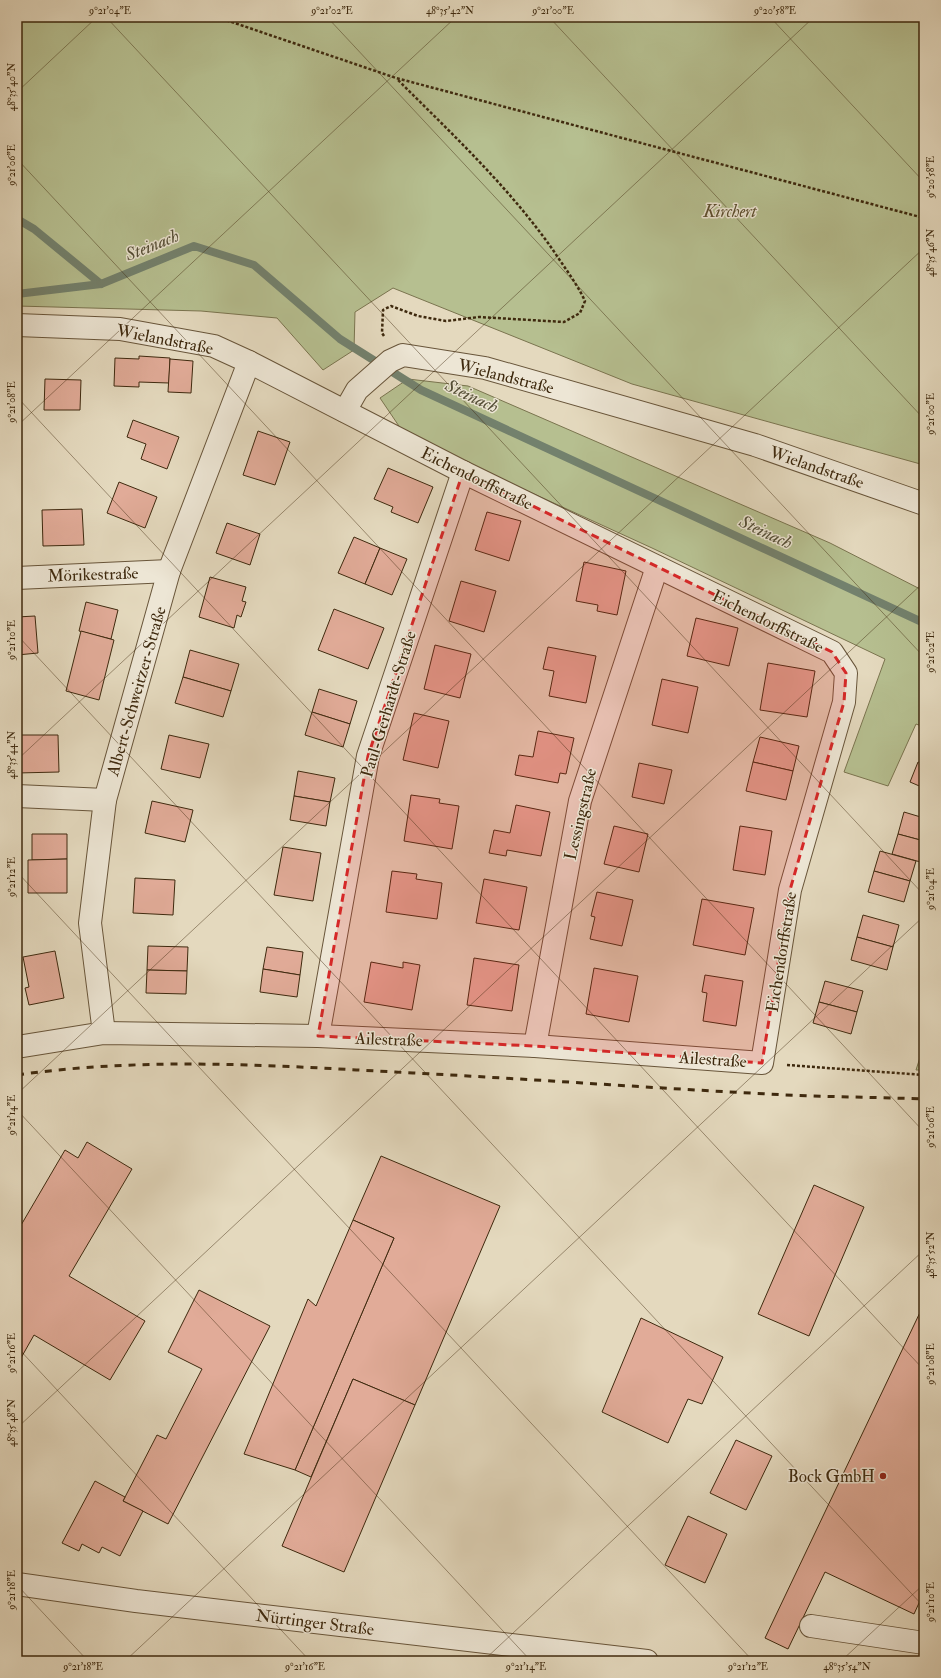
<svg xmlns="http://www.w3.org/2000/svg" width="941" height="1678" viewBox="0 0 941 1678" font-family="'IM FELL Double Pica',serif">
  <rect width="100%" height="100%" fill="#e4d9be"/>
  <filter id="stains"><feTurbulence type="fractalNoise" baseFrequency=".005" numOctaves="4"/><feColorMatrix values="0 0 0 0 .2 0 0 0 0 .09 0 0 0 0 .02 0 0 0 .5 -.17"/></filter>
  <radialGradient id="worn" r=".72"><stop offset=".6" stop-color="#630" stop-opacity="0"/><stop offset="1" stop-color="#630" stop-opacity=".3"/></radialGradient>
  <g fill="#b6bf90" stroke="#7a744f">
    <path d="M17 17H924V465L632 384 393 288 355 312 354 350 323 370 277 318 201 311 17 306Z"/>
    <path d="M408 379 468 386 830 543 924 591V727L916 724 888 786 844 772 885 659 652 548 405 435 380 398Z"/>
    <path d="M924 1045V1070H916Z"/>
  </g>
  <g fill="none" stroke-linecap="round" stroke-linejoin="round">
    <g stroke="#73816d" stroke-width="8">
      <path d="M17 219 34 229 101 284"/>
      <path d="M17 294 101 284 194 246 254 265 340 339 421 390 924 623"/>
    </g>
  </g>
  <g fill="#e1ab98" stroke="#3e290e">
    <path d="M139 356 170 358 169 383 139 382V387L114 386 115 358 139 359Z"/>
    <path d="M170 359 193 361 191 393 168 392Z"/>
    <path d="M45 379 81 380 80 410H44Z"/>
    <path d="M133 420 179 437 167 469 141 459 146 444 127 437Z"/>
    <path d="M258 431 290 442 275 485 243 475Z"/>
    <path d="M388 468 433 487 418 523 391 512 393 507 374 499Z"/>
    <path d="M119 482 157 497 145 528 107 513Z"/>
    <path d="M82 509 84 545 43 546 42 510Z"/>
    <path d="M487 512 521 521 509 561 475 550Z"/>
    <path d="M227 523 260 534 250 565 216 553Z"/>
    <path d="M354 537 380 548 365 584 338 573Z"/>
    <path d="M380 548 407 559 392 595 365 584Z"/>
    <path d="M584 562 626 571 617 615 597 611 598 605 576 601Z"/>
    <path d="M210 577 246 587 242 601 246 602 241 617 237 615 234 628 199 617Z"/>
    <path d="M461 581 496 591 484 632 449 621Z"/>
    <path d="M86 602 118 610 111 639 79 631Z"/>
    <path d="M334 609 384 628 368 669 318 650Z"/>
    <path d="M35 616 38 653 17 655V617Z"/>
    <path d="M696 618 738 628 729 666 687 656Z"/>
    <path d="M81 631 114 640 99 700 66 691Z"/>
    <path d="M435 645 471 654 460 698 424 689Z"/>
    <path d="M548 647 596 656 586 703 549 696 554 671 543 669Z"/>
    <path d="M190 650 239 664 231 691 183 677Z"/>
    <path d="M768 663 815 671 807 717 760 710Z"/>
    <path d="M183 677 231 691 223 717 175 703Z"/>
    <path d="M662 679 698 687 688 733 652 725Z"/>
    <path d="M319 689 357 701 350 724 312 712Z"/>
    <path d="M312 712 350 724 343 747 305 735Z"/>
    <path d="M414 713 449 721 438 768 403 760Z"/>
    <path d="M538 731 574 738 566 774 560 773 558 783 515 775 519 755 533 757Z"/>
    <path d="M17 735H58L59 772 17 773Z"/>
    <path d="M169 735 209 744 200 778 161 769Z"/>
    <path d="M760 737 799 746 793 771 753 762Z"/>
    <path d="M753 762 793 771 786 800 746 791Z"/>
    <path d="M918 762 924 764V788L910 782Z"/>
    <path d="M639 763 672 770 664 804 632 797Z"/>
    <path d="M298 771 335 778 330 802 294 796Z"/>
    <path d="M411 795 440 799 439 803 459 806 452 849 404 841Z"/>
    <path d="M294 796 330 802 326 826 290 820Z"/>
    <path d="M152 801 193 810 185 842 145 833Z"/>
    <path d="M516 805 550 812 541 856 507 850 506 856 489 853 494 830 510 833Z"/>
    <path d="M904 812 924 818V841L898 834Z"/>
    <path d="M614 826 648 834 639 872 604 864Z"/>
    <path d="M740 826 772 831 765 875 733 870Z"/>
    <path d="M32 834H67V859L32 860Z"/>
    <path d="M898 834 924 841V863L892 854Z"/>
    <path d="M283 847 321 853 313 901 274 895Z"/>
    <path d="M880 851 916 861 910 881 874 871Z"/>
    <path d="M67 859V893H28V860Z"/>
    <path d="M392 871 417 874 416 879 442 883 437 919 386 912Z"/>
    <path d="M874 871 910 881 904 902 868 892Z"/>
    <path d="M135 878 175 880 173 915 133 913Z"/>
    <path d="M484 879 527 887 519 930 476 923Z"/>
    <path d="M597 892 633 900 622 946 590 939 595 917 591 916Z"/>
    <path d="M702 899 754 908 745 955 693 945Z"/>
    <path d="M863 915 899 925 893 947 857 937Z"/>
    <path d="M857 937 893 947 887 970 851 960Z"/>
    <path d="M148 946 188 947 187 971 147 970Z"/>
    <path d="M267 947 303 952 300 975 263 969Z"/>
    <path d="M55 951 64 998 29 1005 25 988 29 987 23 957Z"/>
    <path d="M474 958 519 965 512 1011 467 1005Z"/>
    <path d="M371 962 403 968V962L420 965 412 1010 364 1002Z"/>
    <path d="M594 968 638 976 629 1022 586 1014Z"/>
    <path d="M263 969 300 975 297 997 260 992Z"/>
    <path d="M147 970 187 971 186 994 146 993Z"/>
    <path d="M705 975 743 981 736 1026 703 1021 707 993 702 992Z"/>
    <path d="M825 981 863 991 857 1012 819 1002Z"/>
    <path d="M819 1002 857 1012 851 1034 813 1023Z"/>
    <path d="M87 1142 132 1169 69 1276 145 1321 110 1380 34 1335 17 1365V1232L65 1150 78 1158Z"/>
    <path d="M381 1156 500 1206 415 1405 353 1379 311 1477 295 1470 394 1238 353 1220Z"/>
    <path d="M814 1185 864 1207 809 1336 758 1314Z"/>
    <path d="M353 1220 394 1238 295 1470 244 1454 308 1299 316 1306Z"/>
    <path d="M199 1290 270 1326 168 1524 123 1501 157 1435 166 1439 202 1369 168 1352Z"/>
    <path d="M924 1304V1592L914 1614 825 1572 788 1649 765 1638Z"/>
    <path d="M641 1318 723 1357 702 1404 688 1399 668 1443 602 1412Z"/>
    <path d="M353 1379 415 1405 344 1572 282 1546Z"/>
    <path d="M736 1440 772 1456 746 1510 710 1493Z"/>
    <path d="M95 1481 125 1497 123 1501 143 1511 120 1556 102 1547 99 1553 82 1544 79 1551 62 1543Z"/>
    <path d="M688 1516 727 1534 705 1583 665 1565Z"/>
  </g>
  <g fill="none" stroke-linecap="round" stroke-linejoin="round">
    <g stroke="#68553a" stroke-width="24">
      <g id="minor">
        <path d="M17 325 120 329 214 346 249 362 463 472 832 652 846 673 844 702 790 890 762 1063 535 1046 318 1036 104 1033 17 1047"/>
        <path d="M345 411 357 390 390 361 403 355 485 368 755 445 924 504"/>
        <path d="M17 578 169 571"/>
        <path d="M17 796 105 800"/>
        <path d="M104 1033 90 923 105 800 169 571 249 362"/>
        <path d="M318 1036 368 756 463 472"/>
        <path d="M535 1046 580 801 657 567"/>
        <path d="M17 1584 136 1601 647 1661"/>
        <path d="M811 1626 924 1643"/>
      </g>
    </g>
    <g stroke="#3e290e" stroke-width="2.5" stroke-dasharray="3 2" stroke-linecap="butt">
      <path d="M217 17 396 78 924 218"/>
      <path d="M384 336 382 333 383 310 391 306 418 316 446 321 479 317 564 322 580 313 585 301C576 282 564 267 553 250 508 186 451 133 397 79"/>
      <path d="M787 1065 924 1075"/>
    </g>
    <use href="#minor" stroke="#ede6d5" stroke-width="22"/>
    <path stroke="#3e290e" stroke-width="3" stroke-dasharray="7 7" stroke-linecap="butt" d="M17 1075C149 1056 281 1066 413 1073 532 1079 650 1088 769 1094 820 1097 872 1097 924 1099"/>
  </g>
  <path fill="#d62828" fill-opacity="0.2" stroke="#d62828" stroke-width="3" stroke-dasharray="8 5" stroke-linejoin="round" d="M463 472 832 652 846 673 844 702 790 890 762 1063 535 1046 318 1036 368 756Z"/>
  <path fill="none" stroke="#3e290e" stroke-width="1" stroke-opacity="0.45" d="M106 17 924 895M327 17 924 657M549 17 924 419M770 17 924 182M17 92 97 17M17 159 924 1132M17 397 924 1370M17 426 456 17M17 635 924 1607M17 760 814 17M17 872 753 1661M17 1094 924 248M17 1110 531 1661M17 1347 310 1661M17 1428 924 582M17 1585 88 1661M125 1661 924 916M483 1661 924 1250M841 1661 924 1584"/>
  <circle fill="#8f2418" stroke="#ede6d5" stroke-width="1.5" cx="883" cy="1476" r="4"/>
  <g text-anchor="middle" stroke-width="3" stroke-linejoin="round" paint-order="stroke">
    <g font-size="17" font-style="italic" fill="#5c4e2e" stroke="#ede6d5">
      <text x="730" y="217">Kirchert</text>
    </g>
    <g font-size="17" fill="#3e290e" stroke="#ede6d5">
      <text transform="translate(165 339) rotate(11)" y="6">Wielandstraße</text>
      <text transform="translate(506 376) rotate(14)" y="6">Wielandstraße</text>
      <text transform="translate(817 467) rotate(19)" y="6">Wielandstraße</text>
      <text transform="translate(477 478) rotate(26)" y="6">Eichendorffstraße</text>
      <text transform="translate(93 574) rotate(-2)" y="6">Mörikestraße</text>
      <text transform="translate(768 621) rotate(26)" y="6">Eichendorffstraße</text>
      <text transform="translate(136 691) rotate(-74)" y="6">Albert-Schweitzer-Straße</text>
      <text transform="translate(388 704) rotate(-73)" y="6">Paul-Gerhardt-Straße</text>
      <text transform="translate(580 814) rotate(-77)" y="6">Lessingstraße</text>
      <text transform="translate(781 952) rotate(-81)" y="6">Eichendorffstraße</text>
      <text transform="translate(389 1039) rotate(2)" y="6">Ailestraße</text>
      <text transform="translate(713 1059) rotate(4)" y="6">Ailestraße</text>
      <text transform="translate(315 1622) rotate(7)" y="6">Nürtinger Straße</text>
    </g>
    <g font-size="17" fill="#3e290e" stroke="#ede6d5" text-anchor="end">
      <text x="875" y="1482">Bock GmbH</text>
    </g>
    <g font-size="18" font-style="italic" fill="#544e36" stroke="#ede6d5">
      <text transform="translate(152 245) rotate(-22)" y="6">Steinach</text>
      <text transform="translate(472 396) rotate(25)" y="6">Steinach</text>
      <text transform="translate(766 532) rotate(25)" y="6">Steinach</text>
    </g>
  </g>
  <rect width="941" height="1678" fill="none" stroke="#e4d9be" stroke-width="44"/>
  <rect x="22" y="22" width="897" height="1634" fill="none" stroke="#3e290e" stroke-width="1.5"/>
  <g font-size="10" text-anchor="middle" fill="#3e290e">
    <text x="110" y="14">9°21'04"E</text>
    <text x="332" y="14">9°21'02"E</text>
    <text x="450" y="14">48°35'42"N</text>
    <text x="553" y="14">9°21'00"E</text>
    <text x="775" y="14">9°20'58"E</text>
    <text transform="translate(11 87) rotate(-90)" y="4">48°35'40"N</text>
    <text transform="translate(11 165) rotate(-90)" y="4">9°21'06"E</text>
    <text transform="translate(930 177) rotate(-90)" y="4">9°20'58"E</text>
    <text transform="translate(930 253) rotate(-90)" y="4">48°35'46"N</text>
    <text transform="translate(11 402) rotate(-90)" y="4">9°21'08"E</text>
    <text transform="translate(930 414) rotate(-90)" y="4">9°21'00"E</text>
    <text transform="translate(11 640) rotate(-90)" y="4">9°21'10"E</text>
    <text transform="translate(930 652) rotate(-90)" y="4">9°21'02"E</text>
    <text transform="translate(11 755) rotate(-90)" y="4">48°35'44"N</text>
    <text transform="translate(11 877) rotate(-90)" y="4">9°21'12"E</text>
    <text transform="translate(930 889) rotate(-90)" y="4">9°21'04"E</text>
    <text transform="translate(11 1115) rotate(-90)" y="4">9°21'14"E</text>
    <text transform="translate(930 1127) rotate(-90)" y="4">9°21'06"E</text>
    <text transform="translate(930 1255) rotate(-90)" y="4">48°35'52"N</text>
    <text transform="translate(11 1353) rotate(-90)" y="4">9°21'16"E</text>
    <text transform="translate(930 1364) rotate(-90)" y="4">9°21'08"E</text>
    <text transform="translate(11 1423) rotate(-90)" y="4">48°35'48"N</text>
    <text transform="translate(11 1590) rotate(-90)" y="4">9°21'18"E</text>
    <text transform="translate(930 1602) rotate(-90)" y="4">9°21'10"E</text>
    <text x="83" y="1670">9°21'18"E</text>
    <text x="305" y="1670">9°21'16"E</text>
    <text x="526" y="1670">9°21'14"E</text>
    <text x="748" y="1670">9°21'12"E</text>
    <text x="847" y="1670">48°35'54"N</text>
  </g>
  <rect width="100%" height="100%" filter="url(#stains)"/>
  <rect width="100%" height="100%" fill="url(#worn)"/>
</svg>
